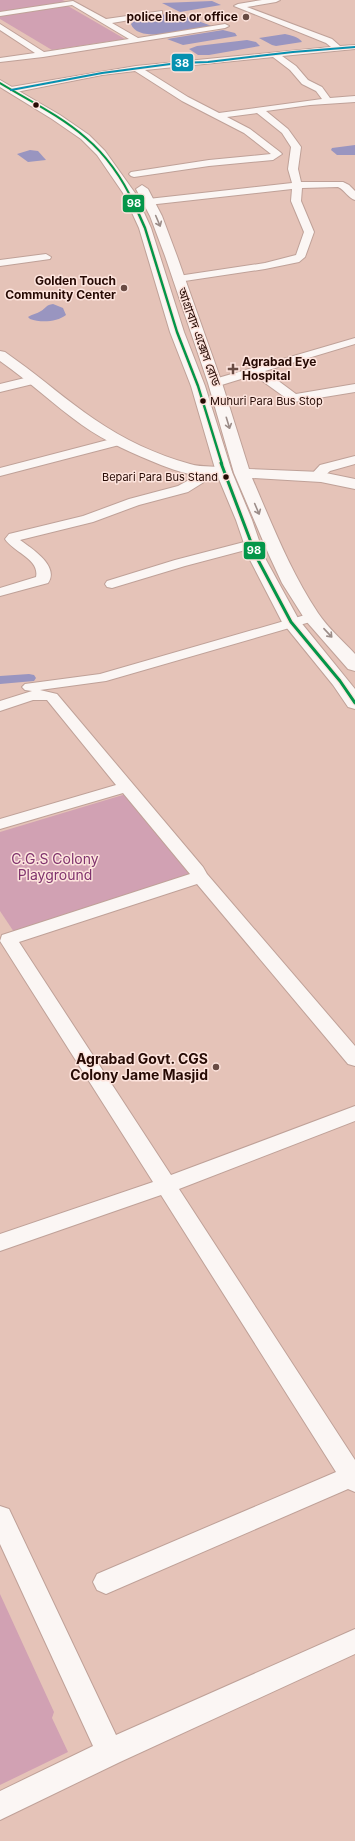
<svg xmlns="http://www.w3.org/2000/svg" width="355" height="1841" viewBox="0 0 355 1841" font-family="Inter,'Noto Sans Bengali',sans-serif">
  <rect width="100%" height="100%" fill="#e5c3b8"/>
  <g fill="#d1a1b3">
    <path d="M0 0H62L68 2 0 12Z"/>
    <path d="M68 6 125 39 52 50 0 19V16Z"/>
    <path d="M136 791 204 872 14 932 0 911V832Z"/>
    <path d="M0 1594 54 1712 52 1718 68 1752 0 1785Z"/>
  </g>
  <g fill="#9995c0">
    <path d="M212 1 221 5 180 12 162 3Z"/>
    <path d="M166 14 181 15 212 26C195 29 138 45 131 24L135 20Z"/>
    <path d="M223 30 235 33 237 36 183 45 167 39Z"/>
    <path d="M285 34C290 35 299 37 302 42L276 46 272 45 259 38Z"/>
    <path d="M247 40 256 42 260 46 209 55H198L189 49 197 46Z"/>
    <path d="M355 145V155H337L331 150 332 148Z"/>
    <path d="M30 150 38 151 46 160 28 162 17 154Z"/>
    <path d="M53 304 63 308 66 315C57 322 41 323 30 319L28 317C32 314 37 314 41 311 46 308 46 305 53 304Z"/>
  </g>
  <g fill="none" stroke-linecap="round" stroke-linejoin="round">
    <path fill="#9995c0" fill-rule="evenodd" d="M29 674 34 675 36 678 34 681 0 684V676Z"/>
    <g stroke="#bfa198" stroke-width="2">
      <g id="minor">
        <path d="M262 0H280L276 2 247 7 332 39 340 46 355 45V49L282 56 296 66 308 80 322 87 330 98 355 96V102L310 105 266 111 288 129 301 147 298 169 301 182H343L349 185 355 191V200C348 198 345 190 338 187L302 188 301 201 314 232 305 257 299 262 265 269 178 282 174 281 173 279 178 276 265 263 296 255 304 232 291 201 292 189 148 205 143 202 148 199 292 183 288 169 291 147 282 133 257 113 227 117 250 129 280 152 282 154 273 160 209 166 134 177 131 176 129 174 131 172 209 160 271 154 244 133 182 101 135 71 102 75 11 93 7 90 11 87 136 66 331 47 326 43 234 6 238 4ZM273 57 290 70 302 84 316 91 322 99 219 113 188 97 145 70Z"/>
        <path d="M73 1 106 19 162 11V15H159L112 23 138 38 225 24 229 26 225 28 43 57 0 62V58L35 53 0 30V24L44 52 129 39 72 5 0 16V12Z"/>
        <path d="M46 254 51 257 50 259 0 266V260Z"/>
        <path d="M355 338V344L265 371 296 394 355 384V392L294 402 290 401 254 375 215 387 209 383 211 380Z"/>
        <path d="M33 376 37 377 39 380 37 383 0 392V384Z"/>
        <path d="M119 437 123 438 125 441 123 444 0 476V468Z"/>
        <path d="M355 456V464L330 471 320 480H310L309 477 320 465Z"/>
        <path d="M207 470 212 471 213 474 212 477 188 492 139 505 93 522 20 540C31 548 60 566 48 583L0 596V588L36 577C40 559 13 552 5 539L9 534 83 516 129 499 178 486Z"/>
        <path d="M252 540 257 541 259 544 257 547 185 566 112 588 107 587 105 584 107 581 175 560Z"/>
        <path d="M312 613 317 614 319 617 317 620 106 681 40 690 57 694 203 867 207 874 355 1046V1066L348 1064 197 884 19 942 171 1175 355 1106V1121L179 1189 355 1460V1492L348 1489 106 1594 97 1590 93 1582 97 1574 336 1472 161 1195 0 1251V1234L153 1182 0 941 2 935 190 874 123 793 0 829V819L116 785 47 700H33L0 711V701L32 691 25 690 22 687 25 684 100 674Z"/>
        <path d="M0 1506 9 1509 116 1735 355 1629V1654L120 1762 0 1820V1791L93 1746 0 1544Z"/>
      </g>
    </g>
    <g stroke="#bfa198" stroke-width="2">
      <path id="tertiary" d="M0 351 5 352 16 360C43 379 67 401 94 419 123 439 157 455 190 464 203 468 217 465 230 469L232 472 230 475C207 481 182 473 161 465 134 454 106 442 82 425 54 405 29 381 0 361Z"/>
    </g>
    <g stroke="#bfa198" stroke-width="2">
      <g id="secondary">
        <path d="M0 80 60 115 89 135 105 151 135 193 151 228 184 332 205 386 232 472 252 520 265 558 299 620 355 689V709L348 707 333 685 282 622 249 558 236 520 216 472 191 386 170 332 139 228 123 193 97 155 81 139 52 119 0 87Z"/>
        <path d="M142 185 148 189 162 216 177 256 222 383 249 469 321 472 355 479V489L321 482 252 478C272 524 290 571 318 613 328 628 343 641 355 654V671L348 669 306 621 282 583 269 555 234 473 208 383 165 256 150 216 136 189Z"/>
      </g>
    </g>
    <use href="#minor" fill="#fbf6f4" fill-rule="evenodd"/>
    <use href="#tertiary" fill="#fbf6f4" fill-rule="evenodd"/>
    <use href="#secondary" fill="#fbf6f4" fill-rule="evenodd"/>
    <g stroke="#fde4dd" stroke-width="3.5">
      <path id="bus-1-far2" d="M0 83C28 100 61 116 86 138 105 154 123 179 133 202"/>
    </g>
    <g stroke="#fde4dd" stroke-width="4.5">
      <path id="bus-1-far1" d="M133 201 145 228 177 332 198 386 222 464"/>
    </g>
    <g stroke="#fde4dd" stroke-width="5.5">
      <path id="bus-1" d="M221 463 257 558 291 622 340 681 355 703"/>
    </g>
    <g stroke="#fde4dd" stroke-width="3.5">
      <path id="bus-2" d="M11 90 102 73 178 63 208 62 293 52 355 47"/>
    </g>
    <use href="#bus-1-far2" stroke="#049649" stroke-width="2"/>
    <use href="#bus-1-far1" stroke="#049649" stroke-width="2.5"/>
    <use href="#bus-1" stroke="#049649" stroke-width="3"/>
    <use href="#bus-2" stroke="#0691b0" stroke-width="2"/>
  </g>
  <defs><path id="oneway-shaft" d="M-6 0H5M1.5-3L5.5 0L1.5 3" fill="none" stroke-width="1.6" stroke-linecap="round" stroke-linejoin="round"/></defs>
  <g stroke="#9b8c88">
    <use href="#oneway-shaft" transform="translate(158 221) rotate(67)"/>
    <use href="#oneway-shaft" transform="translate(228 423) rotate(73)"/>
    <use href="#oneway-shaft" transform="translate(257 509) rotate(67)"/>
    <use href="#oneway-shaft" transform="translate(328 633) rotate(47)"/>
  </g>
  <g fill="#694b43" stroke="#fde4dd" stroke-width="1.5">
    <circle cx="246" cy="17" r="4"/>
    <circle cx="124" cy="288" r="4"/>
    <path d="M231 363h4v4h4v4h-4v4h-4v-4h-4v-4h4z"/>
    <circle cx="216" cy="1067" r="4"/>
  </g>
  <g fill="#260a04" stroke="#fde4dd" stroke-width="1.5">
    <circle cx="36" cy="105" r="3.5"/>
    <circle cx="203" cy="401" r="3.5"/>
    <circle cx="226" cy="477" r="3.5"/>
  </g>
  <g text-anchor="middle" stroke-width="3" stroke-linejoin="round" paint-order="stroke">
    <g font-size="11" fill="#260a04" stroke="#fde4dd" text-anchor="start">
      <text x="210" y="405">Muhuri Para Bus Stop</text>
      <text x="218" y="481" text-anchor="end">Bepari Para Bus Stand</text>
    </g>
    <g font-size="12" font-weight="bold" fill="#260a04" stroke="#fde4dd" text-anchor="end">
      <text x="238" y="21">police line or office</text>
      <text x="116" y="285">Golden Touch<tspan x="116" dy="14">Community Center</tspan></text>
      <text x="242" y="366" text-anchor="start">Agrabad Eye<tspan x="242" dy="14">Hospital</tspan></text>
    </g>
    <g font-size="12" fill="#260a04" stroke="#fde4dd">
      <text transform="translate(199 337) rotate(70)" y="4">আগ্রাবাদ এক্সেস রোড</text>
    </g>
    <g font-size="14" fill="#80336e" stroke="#fde4dd">
      <text x="55" y="864">C.G.S Colony<tspan x="55" dy="16">Playground</tspan></text>
    </g>
    <g font-size="14" font-weight="bold" fill="#260a04" stroke="#fde4dd" text-anchor="end">
      <text x="208" y="1064">Agrabad Govt. CGS<tspan x="208" dy="16">Colony Jame Masjid</tspan></text>
    </g>
  </g>
  <g stroke="#fde4dd" stroke-width="1.5">
    <rect x="171" y="53" width="23" height="19" rx="4" fill="#0691b0"/>
    <rect x="122" y="194" width="23" height="19" rx="4" fill="#049649"/>
    <rect x="243" y="541" width="23" height="19" rx="4" fill="#049649"/>
  </g>
  <g font-size="11" text-anchor="middle" font-weight="bold" fill="#fff">
    <text x="182" y="67">38</text>
    <text x="134" y="207">98</text>
    <text x="254" y="554">98</text>
  </g>
</svg>
